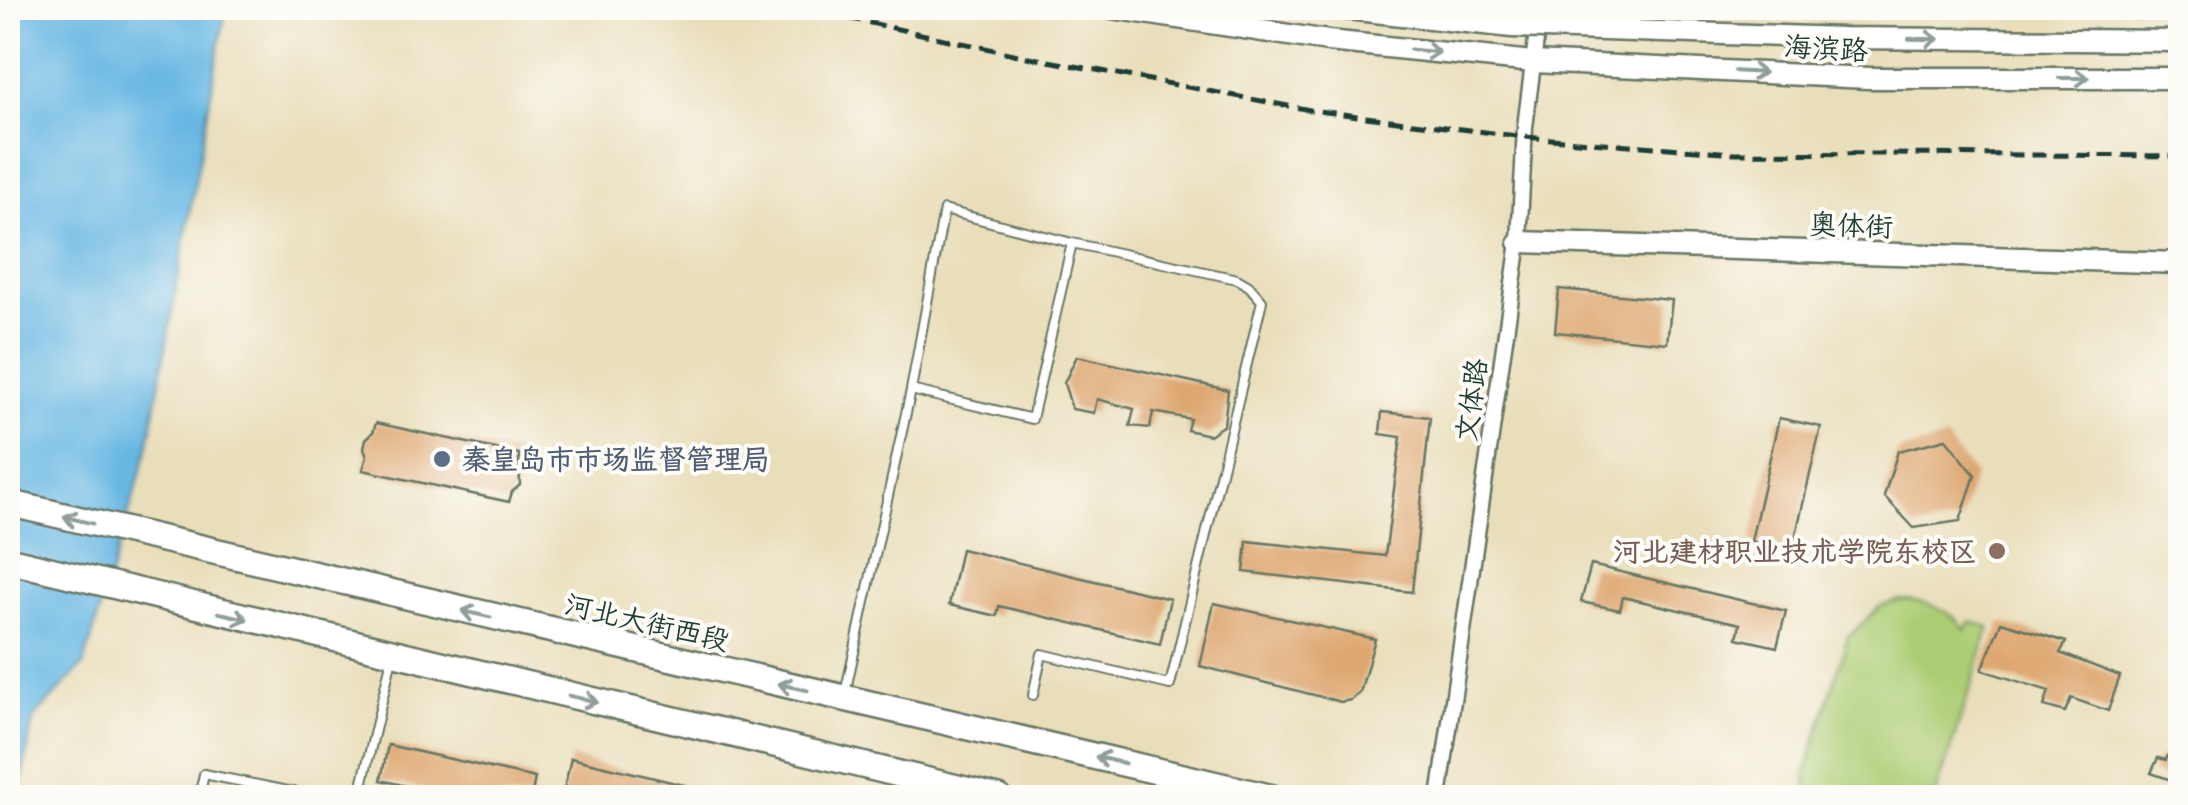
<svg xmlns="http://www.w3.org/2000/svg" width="2188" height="805" viewBox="0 0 2188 805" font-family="Delius,'LXGW WenKai TC',sans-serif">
  <rect width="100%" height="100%" fill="#fdfcf7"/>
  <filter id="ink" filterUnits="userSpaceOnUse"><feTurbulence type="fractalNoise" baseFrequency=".01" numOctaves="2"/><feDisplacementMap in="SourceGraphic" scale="20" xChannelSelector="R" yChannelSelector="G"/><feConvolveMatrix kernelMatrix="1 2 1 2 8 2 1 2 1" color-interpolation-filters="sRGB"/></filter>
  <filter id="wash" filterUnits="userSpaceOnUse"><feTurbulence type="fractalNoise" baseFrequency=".0048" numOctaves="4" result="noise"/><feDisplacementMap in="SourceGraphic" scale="40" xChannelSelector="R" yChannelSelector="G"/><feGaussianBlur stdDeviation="2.25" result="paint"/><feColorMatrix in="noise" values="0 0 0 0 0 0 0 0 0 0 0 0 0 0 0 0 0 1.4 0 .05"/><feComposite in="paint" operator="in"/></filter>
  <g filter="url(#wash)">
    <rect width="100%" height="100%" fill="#e9deba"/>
    <path fill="#adcd75" stroke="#668554" stroke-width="2.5" d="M1900 600C1924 600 1951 609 1966 630L1970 622 1990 627 1935 797H1808L1806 772 1848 637 1879 607Z"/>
    <path fill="#68b7e3" stroke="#447a8c" stroke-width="2.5" d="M11 8H226L148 448 84 664 33 719 19 797 8 798V27Z"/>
    <g id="blocks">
      <g fill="#dea771">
        <path d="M1559 289 1672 300 1667 343 1555 332Z"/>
        <path d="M1077 356 1228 390 1224 425 1209 435 1187 430 1190 419 1153 412 1150 428 1130 426 1134 409 1097 399 1094 413 1072 409 1064 383Z"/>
        <path d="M1382 412 1430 417 1412 592 1244 572 1247 541 1385 556 1401 437 1380 434Z"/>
        <path d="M1779 418 1821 427 1792 551 1751 541Z"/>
        <path d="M376 423 519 454 520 485 512 492 509 502 363 470 367 456 364 448 366 439 373 432Z"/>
        <path d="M1946 439 1975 475 1960 521 1914 528 1884 496 1898 451Z"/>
        <path d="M961 549 1170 599 1160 644 999 606 997 616 949 605Z"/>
        <path d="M1591 565 1786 611 1777 647 1737 638 1740 624 1623 597 1620 610 1581 602Z"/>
        <path d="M1214 603 1375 639 1360 693 1351 700 1341 702 1200 666Z"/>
        <path d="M2001 622 2066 642 2060 653 2120 676 2108 711 2071 698 2065 712 2044 706 2049 691 1982 670Z"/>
        <path d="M2180 726V783L2151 773 2158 758 2166 760Z"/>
        <path d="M388 745 535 778 531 798H458L381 780Z"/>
        <path d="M571 758 713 792V798H562Z"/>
      </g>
    </g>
  </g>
  <g filter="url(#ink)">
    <use href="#blocks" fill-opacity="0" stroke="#667563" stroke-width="2.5"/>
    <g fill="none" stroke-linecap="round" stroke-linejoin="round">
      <g stroke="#667563" stroke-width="12">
        <g id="lane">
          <path d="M911 390 1032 419 1072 243"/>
          <path d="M845 694 911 390 944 210 1072 243 1237 279 1249 286 1262 301 1170 685 1042 654 1033 695"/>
          <path d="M199 798 204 774 322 798"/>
          <path d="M359 798 392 658"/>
        </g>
      </g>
      <g stroke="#667563" stroke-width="19">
        <path id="street" d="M1439 798 1519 242 1525 127 1540 8"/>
      </g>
      <g stroke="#667563" stroke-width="25">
        <g id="secondary">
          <path d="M1112 8 1328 41 1533 62 1868 78H2180"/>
          <path d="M2137 8 2180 9"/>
          <path d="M1519 242 2180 263"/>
        </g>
      </g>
      <g stroke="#667563" stroke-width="30">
        <g id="highway">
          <path d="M8 503 1273 798"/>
          <path d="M8 560 999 798"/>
        </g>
      </g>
      <use href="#lane" stroke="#fff" stroke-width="8"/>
      <use href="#street" stroke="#fff" stroke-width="14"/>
      <use href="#secondary" stroke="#fff" stroke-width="20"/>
      <use href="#highway" stroke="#fff" stroke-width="25"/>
      <path stroke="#1f3d34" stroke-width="5" stroke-dasharray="15 8" stroke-linecap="butt" d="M801 8 1027 57 1310 110 1525 137 1735 153 2180 156"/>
      <g stroke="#667563" stroke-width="25" stroke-linecap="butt">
        <path id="secondary-bridge" d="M1338 8 1512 27 1843 38 2180 41"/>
      </g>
      <use href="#secondary-bridge" stroke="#fff" stroke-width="20"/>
    </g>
    <defs><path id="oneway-shaft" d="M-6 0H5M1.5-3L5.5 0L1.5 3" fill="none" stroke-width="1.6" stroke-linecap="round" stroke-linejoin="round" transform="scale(2.5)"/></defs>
    <g stroke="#8f9e9a">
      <use href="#oneway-shaft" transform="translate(1924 39) rotate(1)"/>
      <use href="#oneway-shaft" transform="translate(1425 51) rotate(6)"/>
      <use href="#oneway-shaft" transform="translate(1750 72) rotate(3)"/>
      <use href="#oneway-shaft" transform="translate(2074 78)"/>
      <use href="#oneway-shaft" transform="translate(78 520) rotate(-166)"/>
      <use href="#oneway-shaft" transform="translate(476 614) rotate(-167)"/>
      <use href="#oneway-shaft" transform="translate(233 616) rotate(13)"/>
      <use href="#oneway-shaft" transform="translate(793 687) rotate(-167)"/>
      <use href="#oneway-shaft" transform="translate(583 699) rotate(13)"/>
      <use href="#oneway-shaft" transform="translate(1110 760) rotate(-167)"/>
    </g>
  </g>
  <circle fill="#5c6f8a" stroke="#fdfcf7" stroke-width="4" cx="442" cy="459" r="10"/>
  <circle fill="#8d6e63" stroke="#fdfcf7" stroke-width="4" cx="1997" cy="551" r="10"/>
  <g text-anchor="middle" stroke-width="8" stroke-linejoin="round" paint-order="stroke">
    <g font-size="28" fill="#1f3d34" stroke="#fdfcf7">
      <text transform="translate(1826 48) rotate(3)" y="10">海滨路</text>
      <text transform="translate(1851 225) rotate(2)" y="10">奥体街</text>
      <text transform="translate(1471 400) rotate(-82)" y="10">文体路</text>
      <text transform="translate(647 622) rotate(13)" y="10">河北大街西段</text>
    </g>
    <g font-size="28" font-weight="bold" fill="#4e5e75" stroke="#fdfcf7" text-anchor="start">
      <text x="462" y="469">秦皇岛市市场监督管理局</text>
    </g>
    <g font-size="28" font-weight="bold" fill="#785e54" stroke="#fdfcf7" text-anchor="end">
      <text x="1977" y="561">河北建材职业技术学院东校区</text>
    </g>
  </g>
  <rect width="2188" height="805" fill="none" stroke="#fdfcf7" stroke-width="40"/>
</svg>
